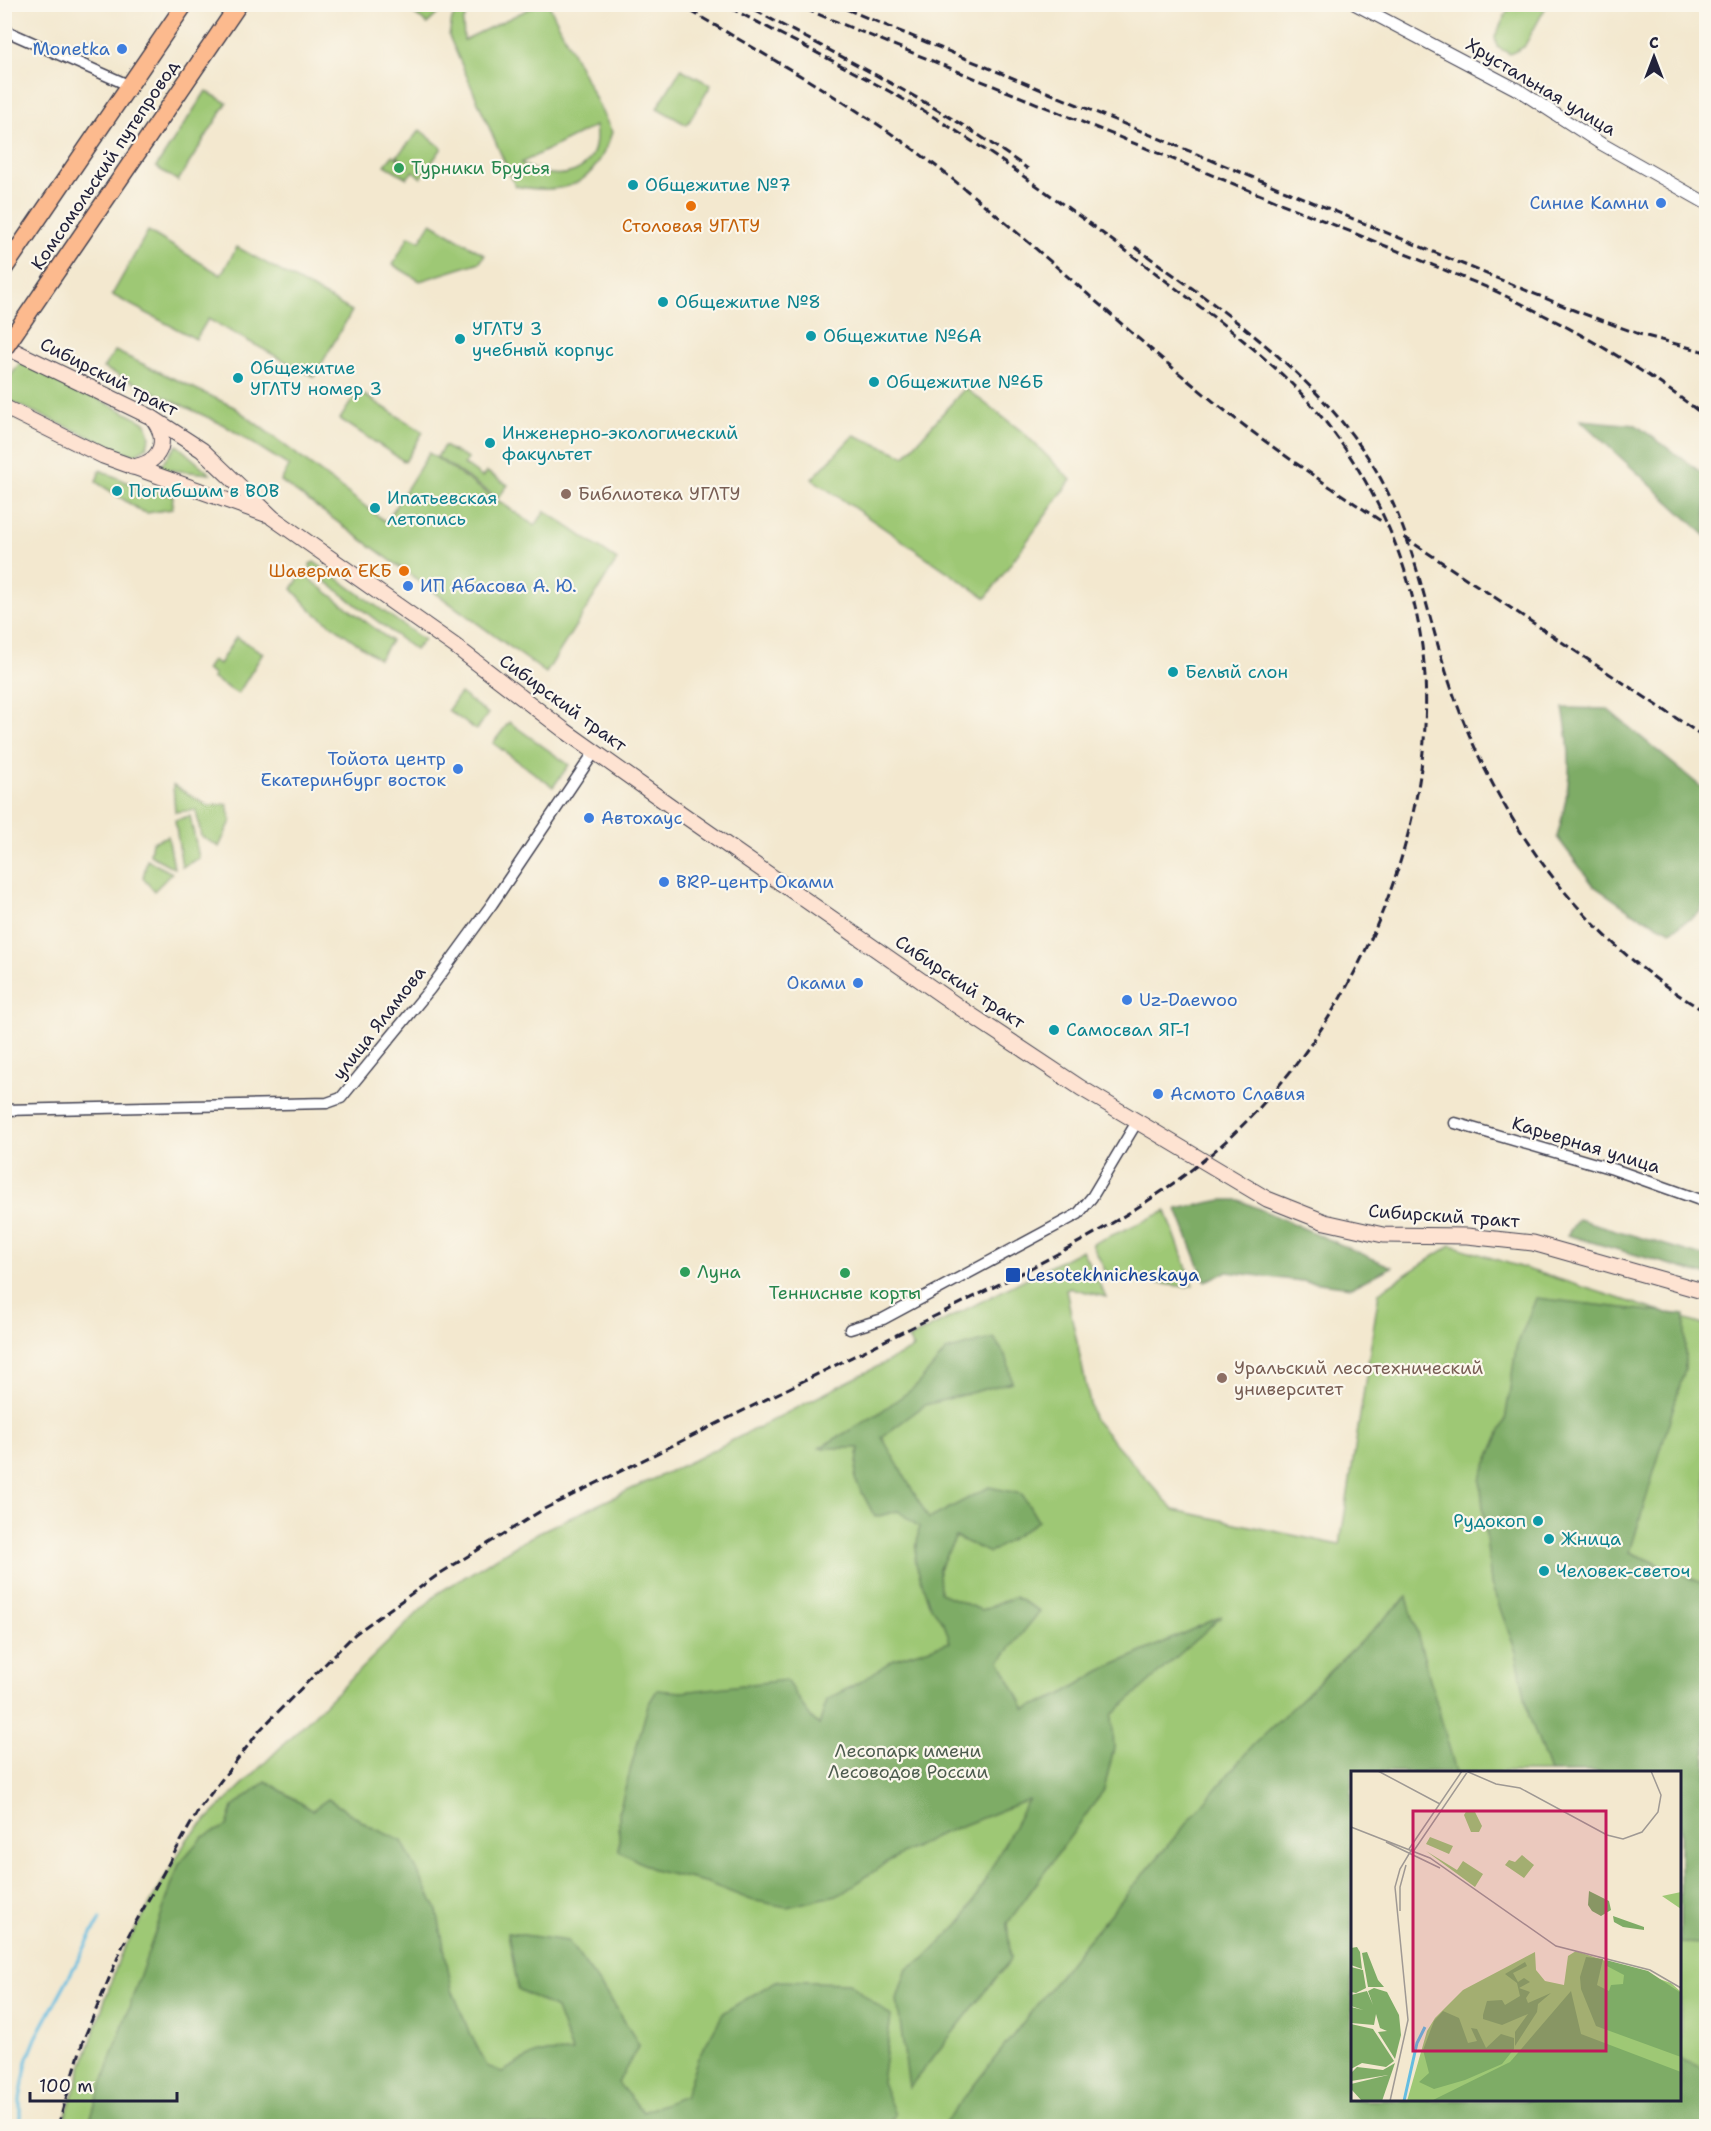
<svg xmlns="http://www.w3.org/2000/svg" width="1711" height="2131" viewBox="0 0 1711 2131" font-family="'Shantell Sans',sans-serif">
  <rect width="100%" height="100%" fill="#fbf7ec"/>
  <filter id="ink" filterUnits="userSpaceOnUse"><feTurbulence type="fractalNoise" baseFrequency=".0167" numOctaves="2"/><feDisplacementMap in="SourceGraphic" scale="12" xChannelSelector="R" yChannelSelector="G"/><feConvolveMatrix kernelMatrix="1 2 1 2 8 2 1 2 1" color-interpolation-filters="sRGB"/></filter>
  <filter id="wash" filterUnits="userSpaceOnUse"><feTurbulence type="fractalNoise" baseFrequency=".008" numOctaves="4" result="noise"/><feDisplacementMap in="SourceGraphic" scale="24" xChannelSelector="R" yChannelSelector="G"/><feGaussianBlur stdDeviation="1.35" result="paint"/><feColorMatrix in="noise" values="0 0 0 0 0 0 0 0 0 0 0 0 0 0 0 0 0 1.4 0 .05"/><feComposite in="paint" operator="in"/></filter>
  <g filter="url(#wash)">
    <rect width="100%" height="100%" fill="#f3e8cf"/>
    <g fill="#9ec875" stroke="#607558" stroke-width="1.5" fill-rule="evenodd">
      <path d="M404 5H447L427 24Z"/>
      <path d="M460 5H472L463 22 464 40 537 5H549L612 132C595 185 568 196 515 186L449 36 452 19ZM595 126C603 175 556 186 521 163Z"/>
      <path d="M1510 5H1547L1524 47 1510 54 1497 47 1495 37Z"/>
      <path d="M681 69 711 85 687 125 657 108Z"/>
      <path d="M206 91 227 103 178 181 156 167Z"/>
      <path d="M420 130 442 148 421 178 413 171 407 178 385 165 393 155 409 167 397 156Z"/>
      <path d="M431 223 485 255 480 262 420 281 393 265 409 236 420 241Z"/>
      <path d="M148 231 221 275 237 247 352 311 314 377 208 319 196 339 112 295Z"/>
      <path d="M115 351 234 407 386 522 429 453 535 526 545 511 617 560 546 673 281 481 289 466 224 425 103 368Z"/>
      <path d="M22 360 146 423 150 437 146 448 134 455 119 450 5 399V384Z"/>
      <path d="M965 388 1024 433 1071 480 986 598 812 479 854 435 905 456Z"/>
      <path d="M358 391 423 432 405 462 340 419Z"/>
      <path d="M177 445 210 474 158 469Z"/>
      <path d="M444 446 468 459 464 464 482 477 487 472 508 485 498 498 437 457Z"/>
      <path d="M100 470 129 483 173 496 172 509 147 513 141 511 96 482Z"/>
      <path d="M314 562 320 566 424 640 415 650 311 570 310 564Z"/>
      <path d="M302 573 391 641 379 659 311 610 292 589Z"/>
      <path d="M236 637 263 653 238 694 212 678 214 675 206 670 212 660 219 664Z"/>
      <path d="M460 693 488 714 476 730 448 710Z"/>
      <path d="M509 722 569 765 553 787 493 743Z"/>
      <path d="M173 785 208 806 227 804 231 821 219 847 201 836 196 810 175 812Z"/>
      <path d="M190 816 199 858 182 867 175 820Z"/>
      <path d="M168 836 174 868 150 855 152 842Z"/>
      <path d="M147 860 172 873 154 891 143 878Z"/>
      <path d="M1166 1211 1193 1285 1185 1287 1108 1276 1092 1244Z"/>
      <path d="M1451 1245 1706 1326V2126H62L120 1956 188 1838 438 1593 539 1532 694 1460 914 1348 908 1339 1082 1250 1106 1297 1071 1288 1066 1290 1093 1418 1174 1510 1340 1545 1379 1292ZM1352 1772H1680V2100H1352Z"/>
    </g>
    <g fill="#7eac66" stroke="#506750" stroke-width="1.5">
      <path d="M1580 420 1636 425 1706 476V536Z"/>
      <path d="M1563 708 1607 709 1706 791V898L1699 913 1671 931 1632 912 1594 886 1557 837C1571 786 1573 760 1563 708Z"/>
      <path d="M1222 1200H1239L1392 1267 1352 1287 1227 1272 1205 1281 1177 1209Z"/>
      <path d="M1578 1219 1706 1257V1275L1567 1235Z"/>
      <path d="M1536 1298 1685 1315V1369L1630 1552 1706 1585V1944L1680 1943V1772H1550L1529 1716 1516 1652 1491 1584 1480 1479 1505 1421 1516 1348Z"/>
      <path d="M994 1338 1007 1358 1012 1382 925 1405 882 1437 929 1519 989 1487 1022 1494 1038 1521 990 1553 956 1537 939 1569 940 1593 981 1610 1015 1597 1040 1611 1000 1661 1025 1709 1061 1695 1100 1671 1222 1616 1112 1715 1114 1748 1104 1790 1007 1924 1011 1959 909 2088 897 1999 907 1969 924 1959 964 1919 1028 1800 936 1836 889 1861 841 1894 787 1907 751 1900 705 1882 656 1871 619 1851V1811L648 1705 657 1690 682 1692 786 1680 809 1715 819 1725 827 1700 863 1680 894 1659 950 1642 944 1623 929 1604 915 1561 919 1527 898 1511 875 1517 855 1479 859 1448H819L876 1415 915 1387 946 1351Z"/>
      <path d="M1407 1597 1456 1772H1352V2100H1680V2059L1706 2069V2126H942L1082 1947 1252 1746Z"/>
      <path d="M266 1781 312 1810 328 1799 369 1826 402 1841 437 1910 452 1989 468 2029 487 2066 502 2072 537 2053 572 2052 556 2009 518 1989 508 1933 568 1941 614 2004 639 2045 618 2083 643 2112 685 2096 697 2060 724 2012 776 1981 849 1983 891 2016 882 2082 895 2115 886 2126H90L89 2122 179 1864 202 1837 227 1826 233 1807Z"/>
    </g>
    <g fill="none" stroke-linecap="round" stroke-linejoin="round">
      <path stroke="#64bde1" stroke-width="3" d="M20 2126V2099L27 2061 36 2038 100 1919"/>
    </g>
  </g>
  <g filter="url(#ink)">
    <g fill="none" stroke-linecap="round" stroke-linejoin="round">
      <g stroke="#414051" stroke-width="13">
        <g id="minor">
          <path d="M4 30 126 84"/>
          <path d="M4 1110 327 1103 341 1098 430 989 492 904 595 751"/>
          <path d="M1455 1123 1613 1169 1706 1202"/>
          <path d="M850 1329 883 1319 1078 1214 1092 1197 1138 1120"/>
        </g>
      </g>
      <g stroke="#414051" stroke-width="14">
        <path id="tertiary" d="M1355 4 1520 91 1600 143 1706 203"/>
      </g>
      <g stroke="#414051" stroke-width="17">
        <g id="secondary">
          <path d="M4 346 151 417 202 450 273 518 455 646 564 730 675 809 959 1007 1081 1088 1267 1199 1325 1222 1383 1235 1467 1236 1533 1243 1706 1292"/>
          <path d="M4 407 103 456 265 514"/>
          <path d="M132 467C160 463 170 442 153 419"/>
        </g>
      </g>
      <g stroke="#414051" stroke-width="19">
        <path id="primary" d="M4 269 185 4"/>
      </g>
      <use href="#minor" stroke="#fff" stroke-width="10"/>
      <use href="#tertiary" stroke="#fff" stroke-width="12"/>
      <use href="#secondary" stroke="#fee3d2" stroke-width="15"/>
      <use href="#primary" stroke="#fcba8e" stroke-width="16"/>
      <g stroke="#22223b" stroke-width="3" stroke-dasharray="9 4.5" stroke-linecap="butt">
        <path d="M679 4C764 55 853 103 932 163 1028 237 1114 321 1208 397 1264 443 1324 483 1384 523"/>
        <path d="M743 4C840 57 939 104 1028 169"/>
        <path d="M793 4 1491 289C1567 325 1640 365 1706 417"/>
        <path d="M834 4 1576 311 1639 334 1706 352"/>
        <path d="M1135 247C1222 310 1312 370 1371 462 1412 527 1424 604 1447 675 1491 813 1580 939 1706 1012"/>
        <path d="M1404 537 1706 738"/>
        <path d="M58 2126 83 2041 123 1945 199 1809 260 1730 355 1634 439 1574 544 1509 1014 1277C1109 1227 1198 1179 1269 1097 1366 988 1433 825 1425 677 1419 576 1375 477 1308 401 1264 352 1209 314 1157 274 1085 220 1013 166 937 119 868 77 794 42 723 4"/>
      </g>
      <g stroke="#414051" stroke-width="19" stroke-linecap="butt">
        <path id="primary-bridge" d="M4 349 239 4"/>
      </g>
      <use href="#primary-bridge" stroke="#fcba8e" stroke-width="16"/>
    </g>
  </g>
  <g fill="#3f7fe0" stroke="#fbf7ec" stroke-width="2">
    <circle cx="122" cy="49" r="6"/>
    <circle cx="1661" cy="203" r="6"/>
    <circle cx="408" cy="586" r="6"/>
    <circle cx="458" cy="769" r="6"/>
    <circle cx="589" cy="818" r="6"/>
    <circle cx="664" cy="882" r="6"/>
    <circle cx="858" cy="983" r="6"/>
    <circle cx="1127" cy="1000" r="6"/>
    <circle cx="1158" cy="1094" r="6"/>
  </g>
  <g fill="#2e9e5b" stroke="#fbf7ec" stroke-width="2">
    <circle cx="399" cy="168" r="6"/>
    <circle cx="685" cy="1272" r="6"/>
    <circle cx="845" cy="1273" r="6"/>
  </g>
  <g fill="#0f9aa8" stroke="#fbf7ec" stroke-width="2">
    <circle cx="633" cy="185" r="6"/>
    <circle cx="663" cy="302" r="6"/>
    <circle cx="811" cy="336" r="6"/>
    <circle cx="460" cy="339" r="6"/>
    <circle cx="238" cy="378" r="6"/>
    <circle cx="874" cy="382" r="6"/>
    <circle cx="490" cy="443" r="6"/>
    <circle cx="117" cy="491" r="6"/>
    <circle cx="375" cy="508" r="6"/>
    <circle cx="1173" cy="672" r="6"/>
    <circle cx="1054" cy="1030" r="6"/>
    <circle cx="1538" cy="1521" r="6"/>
    <circle cx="1549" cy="1539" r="6"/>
    <circle cx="1544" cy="1571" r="6"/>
  </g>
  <g fill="#e8710a" stroke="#fbf7ec" stroke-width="2">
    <circle cx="691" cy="206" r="6"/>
    <circle cx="404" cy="571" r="6"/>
  </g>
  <g fill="#8d6e63" stroke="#fbf7ec" stroke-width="2">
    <circle cx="566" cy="494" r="6"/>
    <circle cx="1222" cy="1378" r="6"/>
  </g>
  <rect fill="#1a4fb4" stroke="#fbf7ec" stroke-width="2" x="1005" y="1267" width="16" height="16" rx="3"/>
  <g text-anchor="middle" stroke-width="4.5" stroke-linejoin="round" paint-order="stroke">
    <g font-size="18" fill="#366cbe" stroke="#fbf7ec" text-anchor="start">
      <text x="110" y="55" text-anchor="end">Monetka</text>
      <text x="1649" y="209" text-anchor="end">Синие Камни</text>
      <text x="420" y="592">ИП Абасова А. Ю.</text>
      <text x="446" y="765" text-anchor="end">Тойота центр<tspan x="446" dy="21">Екатеринбург восток</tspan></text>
      <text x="601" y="824">Автохаус</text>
      <text x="676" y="888">BRP-центр Оками</text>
      <text x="846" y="989" text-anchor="end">Оками</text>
      <text x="1139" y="1006">Uz-Daewoo</text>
      <text x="1170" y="1100">Асмото Славия</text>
    </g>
    <g font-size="18" fill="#22223b" stroke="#fbf7ec">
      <text transform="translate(1541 87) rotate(31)" y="6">Хрустальная улица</text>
      <text transform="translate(105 165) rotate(-56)" y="6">Комсомольский путепровод</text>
      <text transform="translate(109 377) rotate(27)" y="6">Сибирский тракт</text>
      <text transform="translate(563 703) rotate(36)" y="6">Сибирский тракт</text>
      <text transform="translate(960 982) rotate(34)" y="6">Сибирский тракт</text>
      <text transform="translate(379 1023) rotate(-52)" y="6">улица Яламова</text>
      <text transform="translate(1586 1145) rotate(17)" y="6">Карьерная улица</text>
      <text transform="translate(1444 1216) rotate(4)" y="6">Сибирский тракт</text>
    </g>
    <g font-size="18" fill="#27864d" stroke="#fbf7ec" text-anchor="start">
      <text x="411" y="174">Турники Брусья</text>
      <text x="697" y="1278">Луна</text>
      <text x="845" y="1299" text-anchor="middle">Теннисные корты</text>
    </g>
    <g font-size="18" fill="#0d838f" stroke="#fbf7ec" text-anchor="start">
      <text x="645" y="191">Общежитие №7</text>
      <text x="675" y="308">Общежитие №8</text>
      <text x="472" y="335">УГЛТУ 3<tspan x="472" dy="21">учебный корпус</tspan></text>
      <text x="823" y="342">Общежитие №6А</text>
      <text x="250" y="374">Общежитие<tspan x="250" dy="21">УГЛТУ номер 3</tspan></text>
      <text x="886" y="388">Общежитие №6Б</text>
      <text x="502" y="439">Инженерно-экологический<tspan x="502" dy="21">факультет</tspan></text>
      <text x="129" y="497">Погибшим в ВОВ</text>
      <text x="387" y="504">Ипатьевская<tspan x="387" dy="21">летопись</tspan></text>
      <text x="1185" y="678">Белый слон</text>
      <text x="1066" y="1036">Самосвал ЯГ-1</text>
      <text x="1526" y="1527" text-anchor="end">Рудокоп</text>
      <text x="1561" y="1545">Жница</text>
      <text x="1556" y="1577">Человек-светоч</text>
    </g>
    <g font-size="18" fill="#c56008" stroke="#fbf7ec">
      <text x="691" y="232">Столовая УГЛТУ</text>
      <text x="392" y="577" text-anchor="end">Шаверма ЕКБ</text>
    </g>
    <g font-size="18" fill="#785e54" stroke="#fbf7ec" text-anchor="start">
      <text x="578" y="500">Библиотека УГЛТУ</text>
      <text x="1234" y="1374">Уральский лесотехнический<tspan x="1234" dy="21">университет</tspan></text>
    </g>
    <g font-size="18" fill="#164399" stroke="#fbf7ec" text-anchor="start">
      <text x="1026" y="1281">Lesotekhnicheskaya</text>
    </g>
    <g font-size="18" fill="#4d5c4f" stroke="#fbf7ec">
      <text x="908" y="1757">Лесопарк имени<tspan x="908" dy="21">Лесоводов России</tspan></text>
    </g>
  </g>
  <g transform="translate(1351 1771)">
    <rect width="330" height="330" fill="#f3e8cf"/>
    <path d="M116 39 124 41 131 55 128 61H120L113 44ZM79 66 102 75 98 83 75 73ZM75 80 106 99 112 90 132 103 124 116ZM171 84 183 94 173 107 154 94 158 89 164 91ZM330 121V138L311 125ZM225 180 320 212 330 221V330H56L76 260 84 247 112 219 184 181 185 199 194 210 213 214 217 185Z" fill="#9ec875"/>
    <path d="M238 120 258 130 260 139 250 145 241 140 237 134ZM262 145 293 156V159L272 156 263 151ZM6 176 9 181 11 198 0 194V177ZM16 181 27 209 33 216H17L11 182ZM235 186 252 188 246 214 258 220 260 214 272 213 273 204 254 194 255 189 297 200 330 222V286L245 255 230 218 229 206ZM174 191 176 195 162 202 167 211 173 207 179 211 168 217 179 221 175 227 177 232 200 222 187 233 186 241 164 275V261L177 243 151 254 132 248V244L136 230 151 229 154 234 169 225 166 212 154 203ZM0 196 12 199 15 217 5 222 0 221ZM23 217 36 221 48 244 50 264 44 288 27 261 36 260 29 257 25 243 23 254 0 252V236L12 239 0 235V224L16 220 22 234 17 220ZM220 220 230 263 330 301V330H80L159 291ZM92 240 108 247 117 272 126 270 120 257 126 258 135 277 150 263 163 267V278L151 293 114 309 83 318 68 311 78 302 72 279 83 250ZM0 253 22 258 43 290 35 296 11 292 0 298ZM44 292 31 330H11L0 318V313L37 304 0 310V302L6 296 32 299Z" fill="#7eac66"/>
    <path fill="none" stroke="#64bde1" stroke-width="3" d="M53 330 66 272 74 256"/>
    <path fill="none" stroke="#9f9994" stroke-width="1.5" d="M27 0 89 33M115 0 145 13 169 17 256 64 272 68 291 61 307 41 310 24 300 0M0 56 79 87 205 175 299 199 330 217M35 71 89 97M58 78 111 0M62 81 117 0M49 140V116L55 94M39 330 57 249 44 116 49 98 61 78"/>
    <path fill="#c2185b" fill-opacity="0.15" stroke="#c2185b" stroke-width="3" d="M62 40H255V280H62Z"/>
    <rect width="330" height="330" fill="none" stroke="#22223b" stroke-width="3"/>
  </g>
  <rect width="1711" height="2131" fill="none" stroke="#fbf7ec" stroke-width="24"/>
  <g transform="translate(1654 57)" stroke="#fbf7ec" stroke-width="4.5" paint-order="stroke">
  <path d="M0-4.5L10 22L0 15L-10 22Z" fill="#22223b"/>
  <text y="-9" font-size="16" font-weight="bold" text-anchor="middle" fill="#22223b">С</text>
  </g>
  <path d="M30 2092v9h147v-9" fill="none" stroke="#22223b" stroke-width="3"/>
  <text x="39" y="2092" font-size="18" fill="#22223b" stroke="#fbf7ec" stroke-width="4.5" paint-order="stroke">100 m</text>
</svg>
